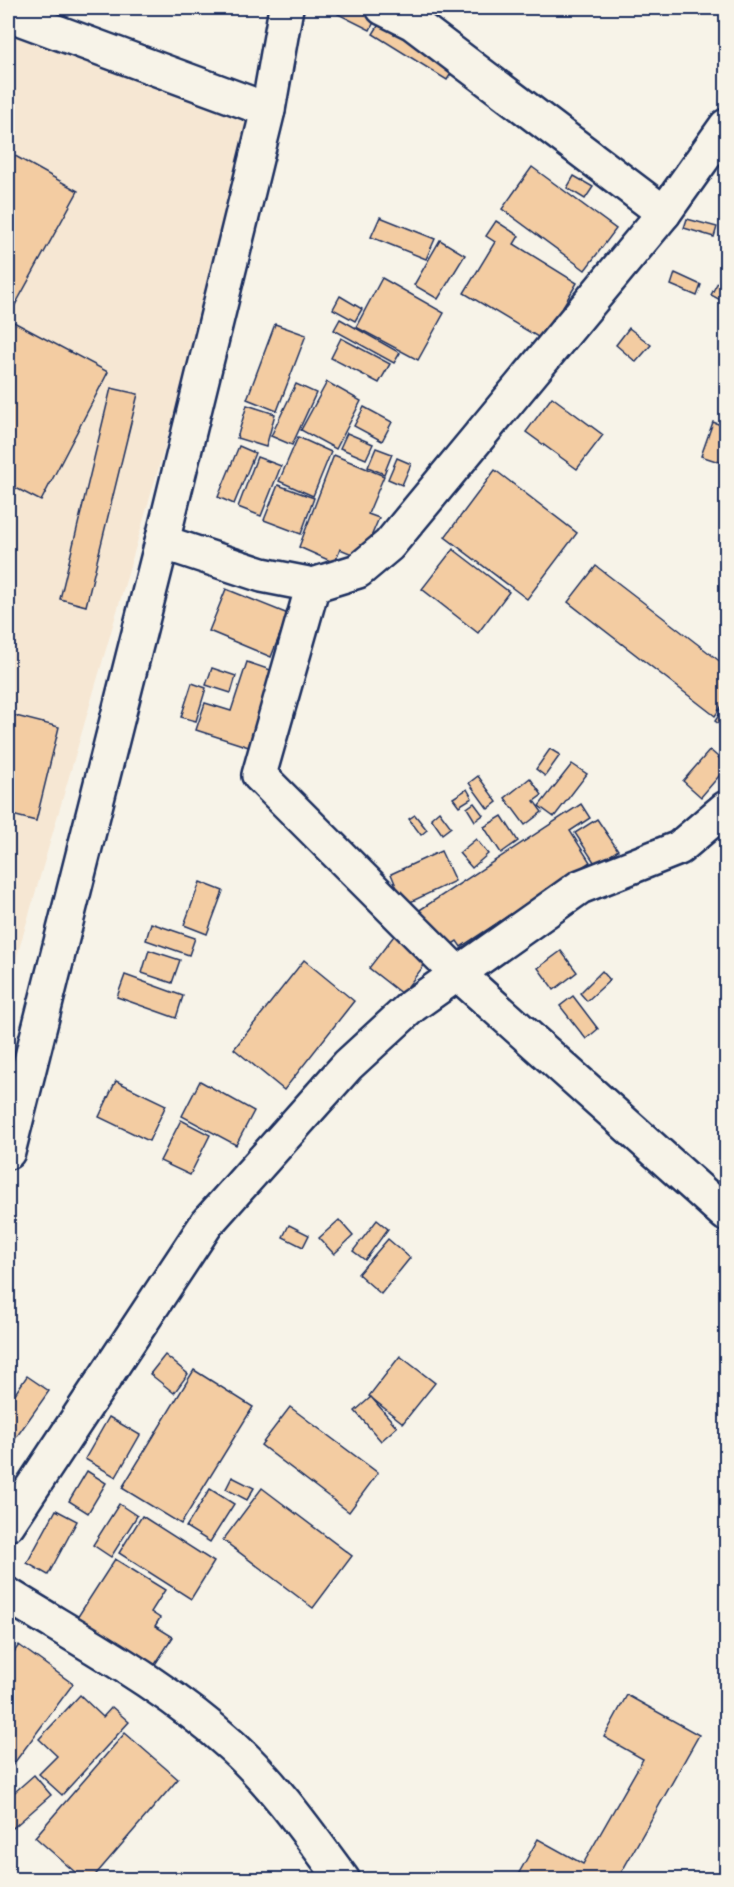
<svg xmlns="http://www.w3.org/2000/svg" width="734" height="1887" viewBox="0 0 734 1887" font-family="'Shantell Sans',sans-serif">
  <rect width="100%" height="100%" fill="#f7f3e8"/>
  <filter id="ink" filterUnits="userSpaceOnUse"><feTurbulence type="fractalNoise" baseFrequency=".0167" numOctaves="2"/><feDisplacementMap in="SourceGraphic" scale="12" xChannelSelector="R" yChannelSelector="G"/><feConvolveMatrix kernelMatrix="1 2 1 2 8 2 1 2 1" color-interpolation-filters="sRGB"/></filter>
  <g filter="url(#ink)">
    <path fill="#f6e7d3" d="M8 28 261 115 8 987Z"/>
    <g fill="#f3cca2" stroke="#1b2f5e" stroke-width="1.5">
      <path d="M341 8H365L378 14 370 30 338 14Z"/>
      <path d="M432 8H445L436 13Z"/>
      <path d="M383 18 457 64 447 80 373 34Z"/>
      <path d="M8 152 78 191 9 316 8 315Z"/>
      <path d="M532 167 616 229 585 270 502 209Z"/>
      <path d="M574 176 593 187 585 199 567 188Z"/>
      <path d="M380 217 435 239 426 259 371 237Z"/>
      <path d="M687 219 717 227 714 237 684 228Z"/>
      <path d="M496 221 519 236 514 244 577 283 543 340 464 293 495 242 486 236Z"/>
      <path d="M440 240 465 255 438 299 414 285Z"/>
      <path d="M675 273 701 285 697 296 671 285Z"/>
      <path d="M382 278 444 313 418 360 356 327Z"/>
      <path d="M719 280 726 284V303L711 295Z"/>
      <path d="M340 296 362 309 355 321 333 309Z"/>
      <path d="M8 319 108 372 41 501 8 484Z"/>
      <path d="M340 319 400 353 394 363 334 330Z"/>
      <path d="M275 324 306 335 277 411 247 399Z"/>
      <path d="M629 328 651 345 636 362 616 345Z"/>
      <path d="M341 338 390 364 379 383 331 358Z"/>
      <path d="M327 382 361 401 336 449 301 430Z"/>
      <path d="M296 384 316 393 292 445 271 436Z"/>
      <path d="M111 388 138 394 86 606 60 599Z"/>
      <path d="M552 397 603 435 577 469 526 432Z"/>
      <path d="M247 405 275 414 266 447 237 438Z"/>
      <path d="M364 407 392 422 382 441 354 426Z"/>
      <path d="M713 422 726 427 725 464 701 456Z"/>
      <path d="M347 433 373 444 366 459 340 448Z"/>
      <path d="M298 437 331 452 313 496 279 481Z"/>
      <path d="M239 446 255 453 234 504 218 497Z"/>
      <path d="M376 448 392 454 384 474 368 467Z"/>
      <path d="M334 455 384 476 368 514 379 518 362 558 340 549 335 563 299 547Z"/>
      <path d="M257 457 281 466 261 516 238 507Z"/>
      <path d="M397 458 411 464 402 485 388 479Z"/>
      <path d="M495 470 577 533 527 599 445 537Z"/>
      <path d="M278 485 314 498 301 534 264 520Z"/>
      <path d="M453 549 509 592 478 633 422 589Z"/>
      <path d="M596 566 726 666V700L715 716 568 602Z"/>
      <path d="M226 589 288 614 271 657 209 631Z"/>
      <path d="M247 662 282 674 258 750 196 730 205 703 231 711Z"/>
      <path d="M212 668 236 676 231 693 206 685Z"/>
      <path d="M192 683 206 688 196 721 181 717Z"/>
      <path d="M726 705V729L715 721Z"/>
      <path d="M8 714 59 727 36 821 8 814Z"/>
      <path d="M550 749 560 755 545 776 536 769Z"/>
      <path d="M710 750 726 764V768L701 797 683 781Z"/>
      <path d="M572 764 587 774 554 817 539 806Z"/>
      <path d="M478 776 497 802 488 809 469 783Z"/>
      <path d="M530 778 542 795 534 801 542 812 525 825 505 798Z"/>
      <path d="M467 789 472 798 459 806 453 798Z"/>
      <path d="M474 803 483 815 475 821 467 808Z"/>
      <path d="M581 804 590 818 570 831 590 862 461 947 457 941 440 952 415 913Z"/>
      <path d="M439 811 451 827 442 834 431 818Z"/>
      <path d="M415 815 427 830 421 835 409 819Z"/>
      <path d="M502 816 518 841 501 853 484 827Z"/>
      <path d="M597 819 618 850 596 865 575 833Z"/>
      <path d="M476 839 488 854 472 868 459 853Z"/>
      <path d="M441 851 455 881 404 905 391 874Z"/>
      <path d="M200 882 223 891 207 934 184 925Z"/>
      <path d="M151 923 195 938 189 955 146 940Z"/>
      <path d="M400 928 433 954 402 994 369 968Z"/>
      <path d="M149 950 180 960 172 983 142 973Z"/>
      <path d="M561 951 577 972 554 990 538 968Z"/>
      <path d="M304 960 354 1001 284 1090 234 1049Z"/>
      <path d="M602 971 610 980 587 1001 580 993Z"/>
      <path d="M125 975 183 996 176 1018 117 997Z"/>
      <path d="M573 996 598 1029 586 1039 560 1006Z"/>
      <path d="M116 1081 166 1105 149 1141 99 1117Z"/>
      <path d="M200 1081 254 1111 236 1145 182 1116Z"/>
      <path d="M181 1120 210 1135 190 1175 160 1161Z"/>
      <path d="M339 1220 353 1236 334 1254 319 1238Z"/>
      <path d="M377 1220 388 1229 365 1260 353 1251Z"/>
      <path d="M289 1225 309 1235 303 1247 283 1237Z"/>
      <path d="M388 1239 410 1258 381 1294 358 1274Z"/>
      <path d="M165 1355 188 1374 174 1393 150 1374Z"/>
      <path d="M400 1356 435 1383 403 1423 369 1396Z"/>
      <path d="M194 1370 253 1407 181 1524 122 1488Z"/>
      <path d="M27 1376 49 1391 8 1449V1404Z"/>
      <path d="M371 1397 397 1427 381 1441 355 1411Z"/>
      <path d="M290 1407 378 1473 349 1512 261 1445Z"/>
      <path d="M109 1417 140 1435 116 1477 85 1459Z"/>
      <path d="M87 1471 106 1483 88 1513 69 1501Z"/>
      <path d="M232 1477 254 1488 247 1500 226 1489Z"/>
      <path d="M262 1488 352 1556 313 1608 223 1540Z"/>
      <path d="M210 1489 234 1504 210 1542 186 1527Z"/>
      <path d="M119 1504 137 1516 111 1557 93 1545Z"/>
      <path d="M56 1510 77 1521 48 1575 27 1563Z"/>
      <path d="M142 1516 214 1562 191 1599 119 1553Z"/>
      <path d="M115 1559 165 1590 151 1612 160 1618 155 1626 173 1637 154 1666 77 1618Z"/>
      <path d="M19 1645 73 1684 9 1770 8 1660Z"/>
      <path d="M80 1695 103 1717 112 1707 129 1722 62 1795 39 1774 57 1756 39 1739Z"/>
      <path d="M627 1695 699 1735 617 1880H515L538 1839 583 1864 643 1759 604 1737Z"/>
      <path d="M125 1733 178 1779 91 1880H84L35 1837Z"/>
      <path d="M34 1775 51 1795 13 1828 8 1822V1798Z"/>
    </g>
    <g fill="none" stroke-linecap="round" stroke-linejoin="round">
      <g stroke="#1b2f5e" stroke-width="38">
        <g id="minor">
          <path d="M383 8 413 23 664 213"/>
          <path d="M8 14 268 110"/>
          <path d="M162 542 262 575 313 585 358 571 389 545 664 213 726 126"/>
          <path d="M313 585 259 775 458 974 726 1214"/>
          <path d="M8 1152 162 542 268 110 286 8"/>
          <path d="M8 1524 207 1223 348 1065 412 1006 580 887 679 848 726 808"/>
          <path d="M8 1595C84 1642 165 1685 232 1746 274 1784 309 1834 343 1880"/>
        </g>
      </g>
      <use href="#minor" stroke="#f7f3e8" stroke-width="33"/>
    </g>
  </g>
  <rect width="734" height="1887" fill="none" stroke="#f7f3e8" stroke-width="30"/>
  <rect x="15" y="15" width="704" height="1857" fill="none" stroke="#1b2f5e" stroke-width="2" filter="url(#ink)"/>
</svg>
